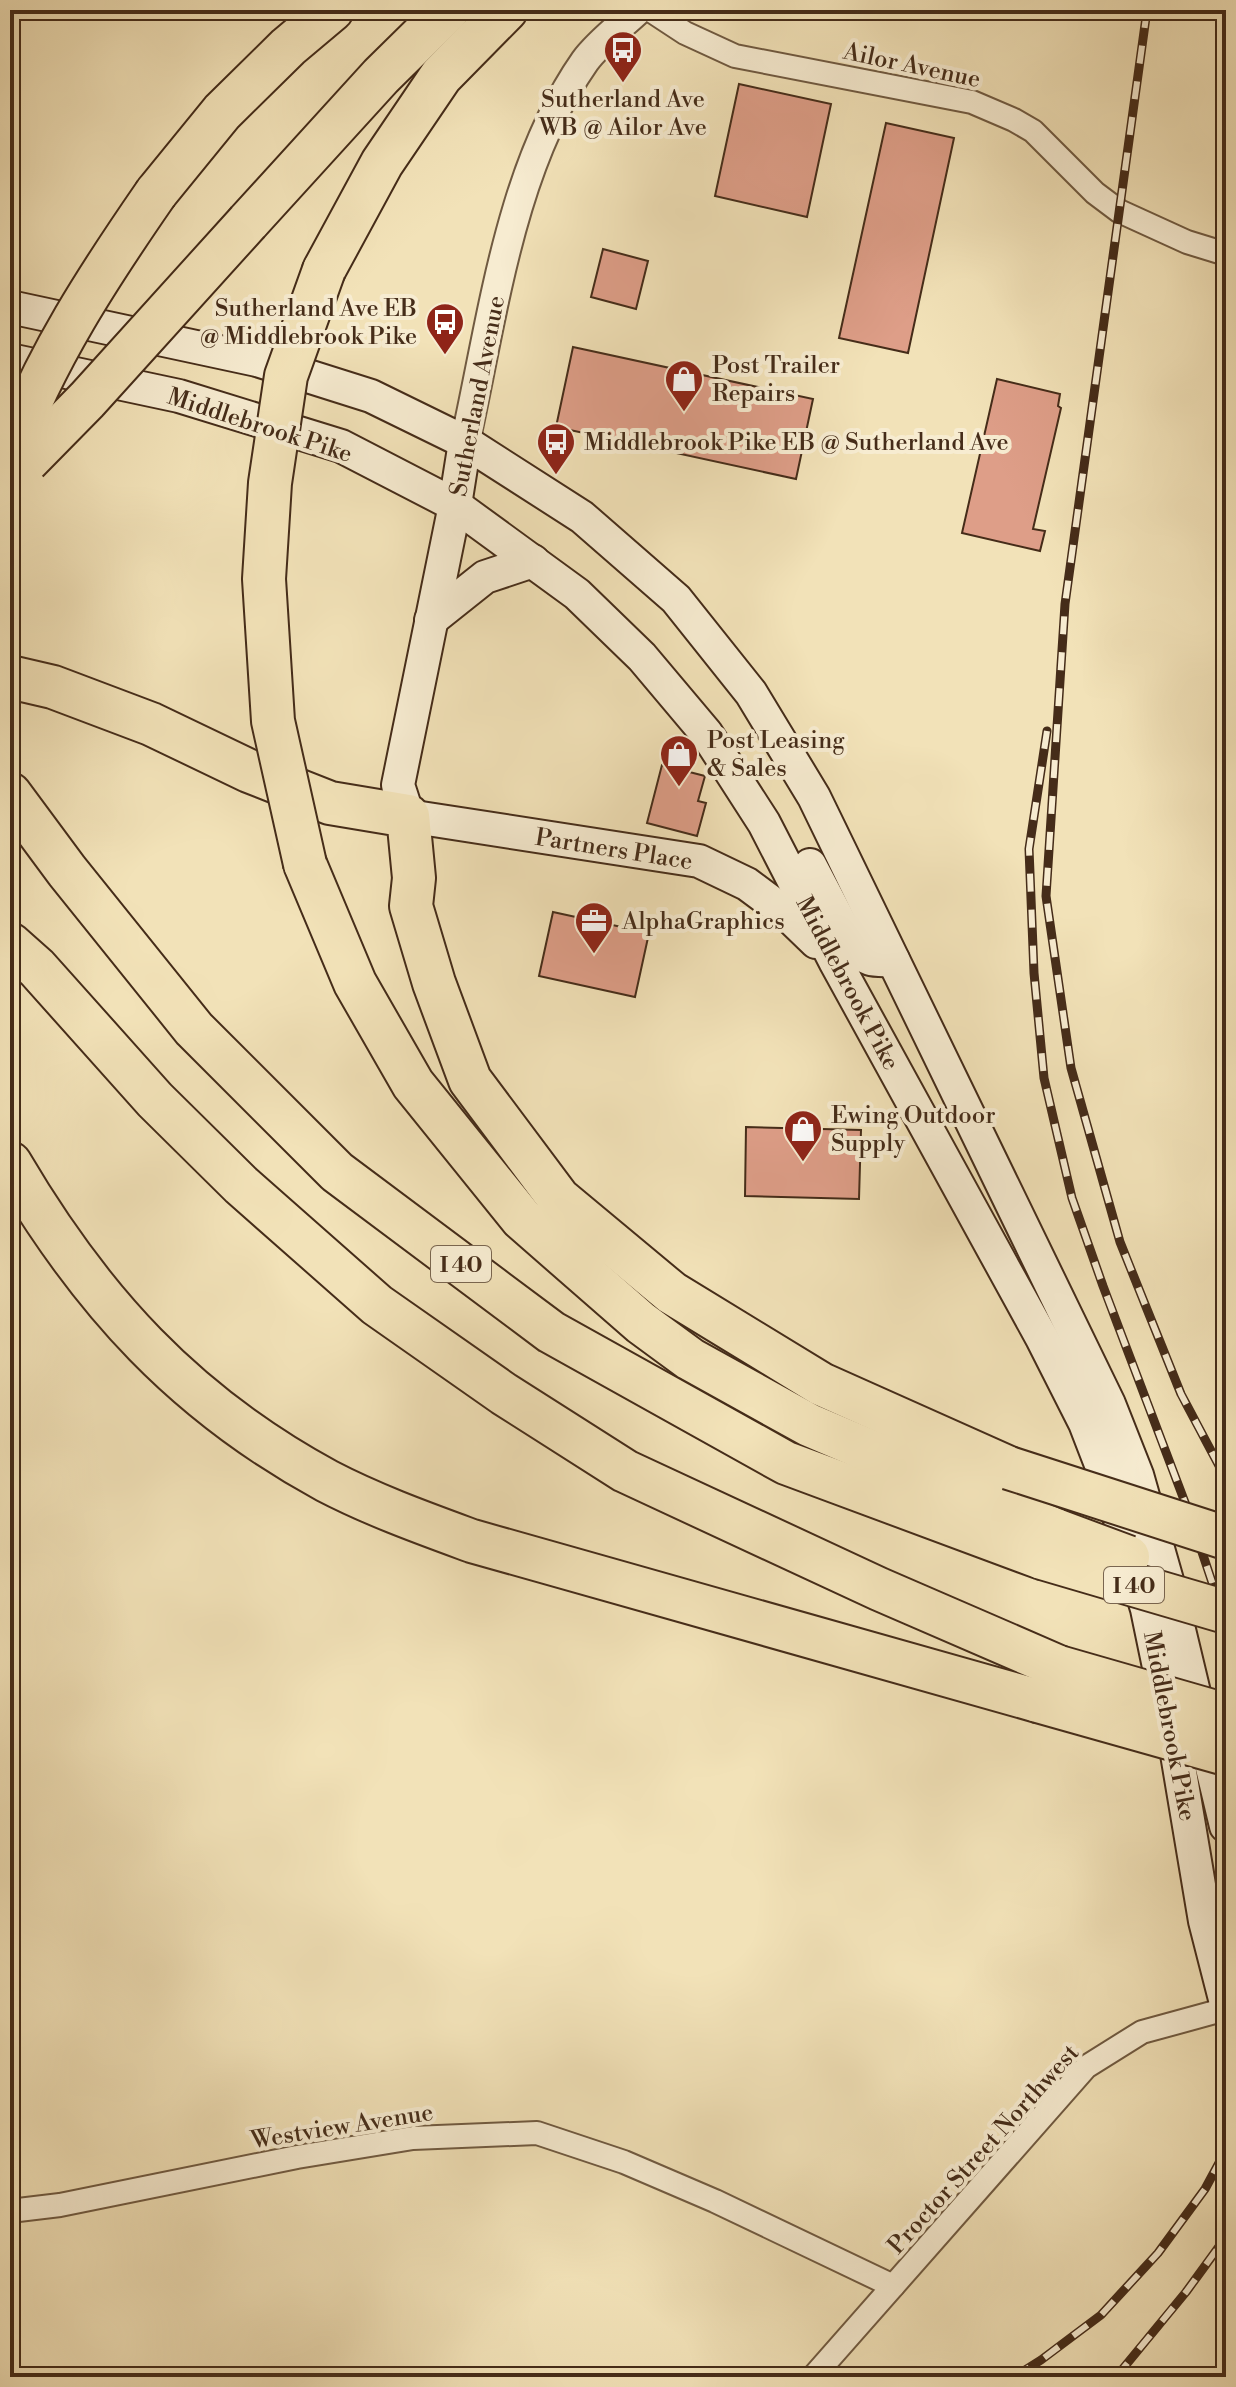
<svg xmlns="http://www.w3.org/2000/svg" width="1236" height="2387" viewBox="0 0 1236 2387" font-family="'Libre Bodoni',serif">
  <rect width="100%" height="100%" fill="#f2e2b8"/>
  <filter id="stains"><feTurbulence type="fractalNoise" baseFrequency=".0025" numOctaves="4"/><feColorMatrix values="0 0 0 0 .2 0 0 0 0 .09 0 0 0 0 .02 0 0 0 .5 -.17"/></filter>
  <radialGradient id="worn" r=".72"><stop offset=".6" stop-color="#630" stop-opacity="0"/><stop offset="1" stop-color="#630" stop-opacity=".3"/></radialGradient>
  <g fill="#de9e88" stroke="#452c19" stroke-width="2">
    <path d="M739 84 831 104 807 217 715 196Z"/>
    <path d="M886 123 954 138 908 353 839 338Z"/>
    <path d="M603 249 648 261 636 309 591 297Z"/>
    <path d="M573 347 813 399 796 479 556 427Z"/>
    <path d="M997 379 1060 394 1058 406 1061 408 1033 529 1045 531 1040 551 962 533Z"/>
    <path d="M662 765 705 776 698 801 706 803 697 836 647 823Z"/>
    <path d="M553 912 649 933 635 997 539 976Z"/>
    <path d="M746 1127 861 1130 859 1199 745 1196Z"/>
  </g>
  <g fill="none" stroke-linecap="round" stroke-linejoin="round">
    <g stroke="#705a41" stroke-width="26">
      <g id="minor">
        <path d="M650 10 685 33 735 56 972 102 1014 120 1033 131 1095 193 1119 211 1187 242 1226 254"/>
        <path d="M10 2211 60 2205 297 2157 413 2138 537 2133 624 2162 715 2201 893 2286"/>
        <path d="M813 2377 1086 2067 1142 2032 1226 2009"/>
      </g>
    </g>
    <g stroke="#705a41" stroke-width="32">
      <path id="tertiary" d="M465 442C493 316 510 168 585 61 599 42 621 26 638 10"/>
    </g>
    <g stroke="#452c19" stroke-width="36">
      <g id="secondary">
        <path d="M10 307 257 360 371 396 465 442 582 517 676 599 751 693 814 797 1109 1404 1137 1475 1168 1584 1226 1826"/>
        <path d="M10 360 179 396 341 446 455 505 577 594 642 657 706 733 764 823 835 961 1042 1338 1085 1423 1112 1493 1147 1609 1177 1754 1205 1921 1226 2003"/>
        <path d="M465 442 455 505 398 785 408 816 699 861 747 884 786 913 816 942"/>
        <path d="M431 620 485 577 533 561"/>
        <path d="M810 865 852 945C866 961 872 961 893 960"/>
      </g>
    </g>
    <g stroke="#452c19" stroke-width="46">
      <g id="motorway">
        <path d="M156 193 222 112 288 47 332 10"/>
        <path d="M248 222 381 76 448 10"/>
        <path d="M324 270 382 163 441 76 506 10"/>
        <path d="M10 677 53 687 151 724 249 771 330 803 408 816 414 878 411 906 434 983 470 1080 559 1199 672 1293 821 1384 1009 1468"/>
        <path d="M10 794 67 871 194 1029 337 1172 551 1332 786 1463 1042 1558"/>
        <path d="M305 864 355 983 413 1084 522 1219 641 1323 690 1359 809 1425 1058 1531"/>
        <path d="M10 944 37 968 155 1100 241 1185 377 1305 504 1394 625 1471 879 1589 1059 1667"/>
        <path d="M10 1163C91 1301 185 1404 327 1481 373 1505 423 1523 472 1541L1038 1701"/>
      </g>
    </g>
    <use href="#minor" stroke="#f7ecd1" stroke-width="22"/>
    <use href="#tertiary" stroke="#f7ecd1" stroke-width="28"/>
    <use href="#secondary" stroke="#f7ecd1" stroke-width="32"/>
    <use href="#motorway" stroke="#f2e2b8" stroke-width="42"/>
    <g stroke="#452c19" stroke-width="9">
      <g id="rail">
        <path d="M1147 10 1065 604 1046 896 1071 1068 1120 1242 1181 1394 1226 1479"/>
        <path d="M1047 731 1029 849 1034 973 1044 1078 1072 1198 1103 1286 1189 1513 1226 1624"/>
        <path d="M1014 2377 1041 2360 1101 2315 1158 2253 1205 2189 1226 2150"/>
        <path d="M1116 2377 1186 2292 1226 2237"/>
      </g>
    </g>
    <use href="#rail" stroke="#f7ecd1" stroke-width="6" stroke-dasharray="18" stroke-linecap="butt"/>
    <g stroke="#452c19" stroke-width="46" stroke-linecap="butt">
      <g id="motorway-bridge">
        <path d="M10 453C44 359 100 274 156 193"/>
        <path d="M27 461 87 400 248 222"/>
        <path d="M305 864 273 721 264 579 270 483 286 376 324 270"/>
        <path d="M1009 1468 1226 1538"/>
        <path d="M1058 1531 1128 1557"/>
        <path d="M1042 1558 1226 1612"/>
        <path d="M1059 1667 1226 1715"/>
        <path d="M1038 1701 1226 1754"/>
      </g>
    </g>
    <use href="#motorway-bridge" stroke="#f2e2b8" stroke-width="42"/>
  </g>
  <defs>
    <g id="bus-pin" transform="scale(2)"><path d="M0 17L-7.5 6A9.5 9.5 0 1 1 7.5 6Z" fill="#8f2418" stroke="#f7ecd1"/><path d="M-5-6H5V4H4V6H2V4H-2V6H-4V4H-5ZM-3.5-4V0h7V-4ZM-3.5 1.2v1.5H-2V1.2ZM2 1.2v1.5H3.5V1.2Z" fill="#fff"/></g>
    <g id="shop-pin" transform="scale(2)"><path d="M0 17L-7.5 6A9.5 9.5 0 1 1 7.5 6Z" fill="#8f2418" stroke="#f7ecd1"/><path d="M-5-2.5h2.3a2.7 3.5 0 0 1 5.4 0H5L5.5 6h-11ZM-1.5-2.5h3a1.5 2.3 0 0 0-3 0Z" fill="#fff"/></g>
    <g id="office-pin" transform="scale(2)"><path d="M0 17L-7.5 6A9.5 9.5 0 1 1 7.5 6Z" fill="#8f2418" stroke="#f7ecd1"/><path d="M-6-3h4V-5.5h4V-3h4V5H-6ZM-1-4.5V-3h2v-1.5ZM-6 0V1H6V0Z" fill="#fff"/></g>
  </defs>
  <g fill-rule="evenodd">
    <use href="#bus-pin" x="623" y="50"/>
    <use href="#bus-pin" x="445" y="322"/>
    <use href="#shop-pin" x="684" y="379"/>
    <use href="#bus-pin" x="556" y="442"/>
    <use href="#shop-pin" x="679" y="754"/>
    <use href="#office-pin" x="594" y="921"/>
    <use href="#shop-pin" x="803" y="1129"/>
  </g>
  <g text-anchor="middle" stroke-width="8" stroke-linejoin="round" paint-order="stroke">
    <g fill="#f7ecd1" stroke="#7a6650" stroke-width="2">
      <rect x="431" y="1246" width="60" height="36" rx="6"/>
      <rect x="1104" y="1567" width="60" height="36" rx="6"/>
    </g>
    <g font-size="22" font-weight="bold" fill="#452c19">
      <text x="461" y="1272">I 40</text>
      <text x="1134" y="1593">I 40</text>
    </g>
    <g font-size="24" fill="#452c19" stroke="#f7ecd1">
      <text transform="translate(912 65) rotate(12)" y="8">Ailor Avenue</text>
      <text transform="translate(477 396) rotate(-79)" y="8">Sutherland Avenue</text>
      <text transform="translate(260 425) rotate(18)" y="8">Middlebrook Pike</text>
      <text transform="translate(614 849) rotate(9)" y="8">Partners Place</text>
      <text transform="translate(848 983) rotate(62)" y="8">Middlebrook Pike</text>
      <text transform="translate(1170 1726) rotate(79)" y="8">Middlebrook Pike</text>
      <text transform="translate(342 2126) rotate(-9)" y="8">Westview Avenue</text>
      <text transform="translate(983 2149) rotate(-48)" y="8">Proctor Street Northwest</text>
    </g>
    <g font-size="24" fill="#452c19" stroke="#f7ecd1" text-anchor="start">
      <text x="623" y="107" text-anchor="middle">Sutherland Ave<tspan x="623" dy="28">WB @ Ailor Ave</tspan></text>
      <text x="417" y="316" text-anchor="end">Sutherland Ave EB<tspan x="417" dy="28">@ Middlebrook Pike</tspan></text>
      <text x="712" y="373">Post Trailer<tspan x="712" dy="28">Repairs</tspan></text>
      <text x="584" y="450">Middlebrook Pike EB @ Sutherland Ave</text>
      <text x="707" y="748">Post Leasing<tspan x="707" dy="28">&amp; Sales</tspan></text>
      <text x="622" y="929">AlphaGraphics</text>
      <text x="831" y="1123">Ewing Outdoor<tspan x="831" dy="28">Supply</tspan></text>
    </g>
  </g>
  <rect width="1236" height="2387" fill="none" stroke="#f2e2b8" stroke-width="40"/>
  <rect x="12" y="12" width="1212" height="2363" fill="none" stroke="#452c19" stroke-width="4"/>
  <rect x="20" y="20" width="1196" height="2347" fill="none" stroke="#452c19" stroke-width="2"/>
  <rect width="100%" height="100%" filter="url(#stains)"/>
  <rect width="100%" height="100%" fill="url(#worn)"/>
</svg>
